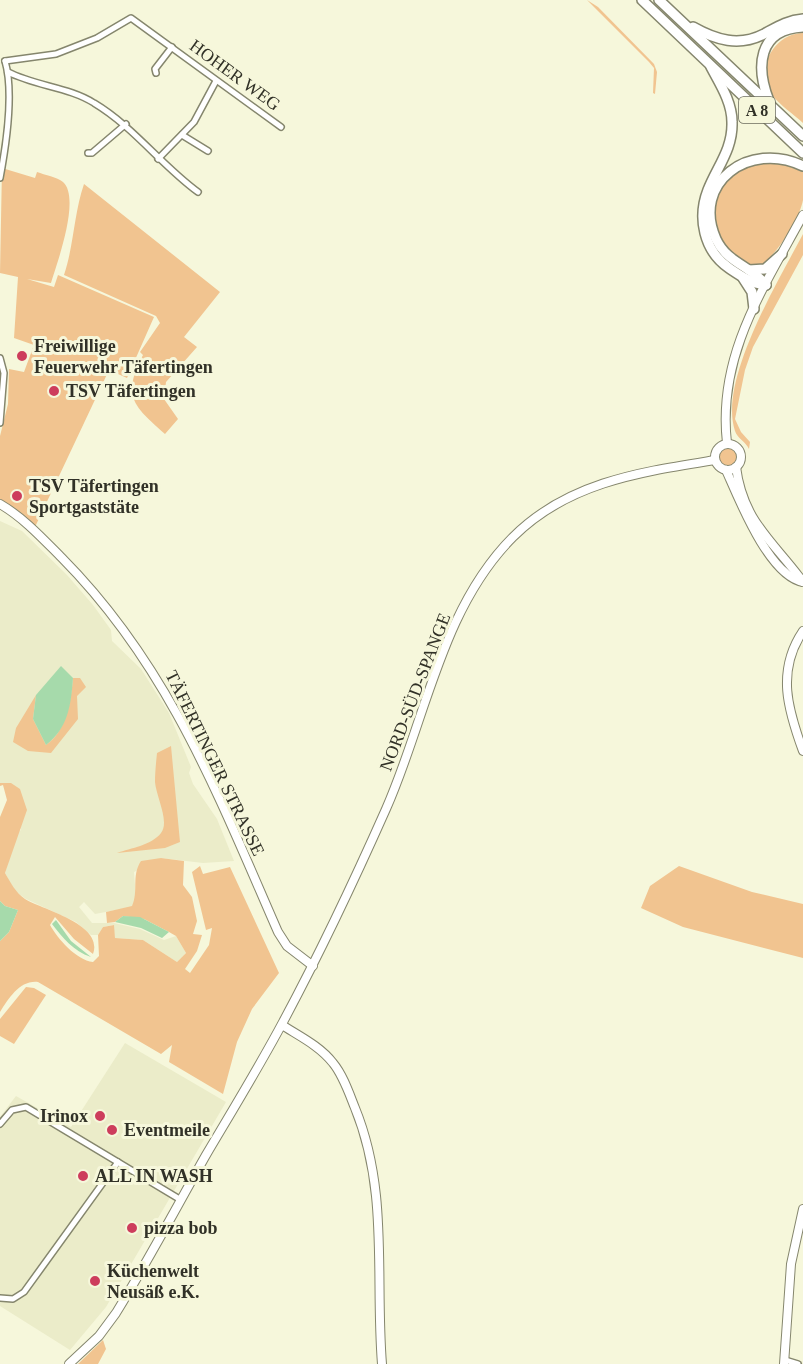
<svg xmlns="http://www.w3.org/2000/svg" width="803" height="1364" viewBox="0 0 803 1364" font-family="Georgia,serif">
  <rect width="100%" height="100%" fill="#f6f7db"/>
  <g fill="#ebecc9">
    <path d="M0 521 22 531 67 575 93 605 111 630 112 641 141 669 169 713 191 767 189 773 193 784 217 819 234 861 203 863 161 858 134 872 136 898 132 907 95 914 84 902 79 907 92 923H114L140 929 164 940 176 936 186 953 177 962 143 940 115 938 113 925 103 927 98 935H91L76 922 26 899 15 891 5 873 17 833 21 830 4 784 0 783Z"/>
    <path d="M125 1043 226 1102 106 1307 70 1350 0 1306V1117L16 1096 71 1127Z"/>
  </g>
  <g fill="#f1c490">
    <path d="M587 0 598 7 654 64 657 72 655 94 653 93 654 68 649 62Z"/>
    <path d="M803 33V123C793 114 780 105 772 95 753 71 774 33 803 33Z"/>
    <path d="M772 160 803 172C803 181 803 192 803 200 799 221 774 259 756 269 748 264 735 260 728 253 692 211 725 166 772 160Z"/>
    <path d="M2 168 35 178 37 172C45 175 57 177 63 182 81 198 57 263 51 283L27 279 54 287 58 275 154 317 127 378 109 370 35 527 21 513 0 500V436L8 404 9 369 24 372 34 345 14 338 18 277 0 273Z"/>
    <path d="M84 184 220 292 184 337 197 347 166 382 164 399 178 419 165 434C134 406 121 397 143 355L140 352 160 323 156 316 64 275C74 245 74 213 84 184Z"/>
    <path d="M803 234V255L753 347 745 370 735 419 741 432 750 442 749 449C746 442 737 438 735 431 718 380 779 280 803 234Z"/>
    <circle cx="727" cy="457" r="11"/>
    <path d="M73 678H80L86 687 77 696 78 719 51 753 28 751 13 742 16 728 36 695 33 719 46 745C66 732 71 701 73 678Z"/>
    <path d="M171 746 180 842 165 848 117 853C131 848 152 845 161 833 170 822 156 796 155 782 155 773 156 763 157 753Z"/>
    <path d="M0 783H11L20 789 27 810 5 873C11 883 15 892 25 899 43 910 104 924 93 954L74 939 55 917 50 925C58 939 76 960 93 962L99 956 98 935 103 927 114 925 115 938 143 940 177 962 186 953 176 936 169 932 144 919 123 916 115 922 107 923 106 912 132 906C139 891 131 876 141 861L161 858 184 861 183 885 192 897 197 921 193 934 202 935 197 951 185 969 190 973 209 945 212 928 206 930 192 872 200 866 203 874 230 867 279 973 252 1009 237 1042 223 1094 169 1062 172 1045 161 1054 38 982C20 980 9 998 0 1012V941L9 932 18 910 5 906 0 901V817L7 800 3 785 0 786Z"/>
    <path d="M679 866 752 892 803 904V958L683 927 641 908 650 886Z"/>
    <path d="M26 987 34 988 46 995 14 1044 0 1036V1019Z"/>
    <path d="M103 1340 106 1349 98 1364H78Z"/>
  </g>
  <g fill="#a6daab">
    <path d="M61 666 73 678C71 705 68 728 46 745L33 719 36 695Z"/>
    <path d="M0 901 5 906 18 910 9 932 0 941Z"/>
    <path d="M123 916 140 917 169 932 162 938 141 928 115 922Z"/>
    <path d="M56 920 71 941 91 957C73 951 63 938 52 924Z"/>
  </g>
  <g fill="none" stroke-linecap="round" stroke-linejoin="round">
    <g stroke="#85866d" stroke-width="8">
      <g id="street">
        <path d="M5 61 56 54 97 38 131 18 281 127"/>
        <path d="M8 72C35 86 69 87 94 103 134 127 161 165 198 192"/>
        <path d="M156 73 155 69 172 47"/>
        <path d="M182 135 208 151"/>
        <path d="M88 153H92L126 124"/>
        <path d="M158 159 194 122 216 81"/>
        <path d="M0 178C6 146 14 92 5 61"/>
        <path d="M0 358 4 373 0 423"/>
        <path d="M0 1124 12 1110 26 1107 181 1200"/>
        <path d="M0 1298 13 1299 24 1292 118 1162"/>
        <path d="M785 1360 798 1364"/>
      </g>
    </g>
    <g stroke="#85866d" stroke-width="10">
      <g id="secondary">
        <path d="M727 443C717 356 763 289 803 215"/>
        <circle cx="728" cy="457" r="13"/>
        <path d="M736 467C743 522 774 542 803 582"/>
        <path d="M726 470C739 499 769 576 803 582"/>
        <path d="M0 504C24 518 43 539 62 558 169 666 218 795 278 932L287 946 313 966"/>
        <path d="M803 631C776 671 788 710 803 751"/>
        <path d="M282 1025C299 1036 320 1046 333 1063 343 1075 349 1093 355 1108 389 1191 375 1277 382 1364"/>
        <path d="M69 1364 99 1336 116 1313C148 1261 176 1208 206 1155 232 1111 259 1067 283 1022 320 953 354 881 386 809 426 719 441 609 513 537 568 482 641 472 715 460"/>
        <path d="M784 1364 791 1264 803 1209"/>
      </g>
    </g>
    <g stroke="#85866d" stroke-width="12">
      <g id="highway">
        <path d="M642 0 803 153"/>
        <path d="M659 0 803 136"/>
        <path d="M693 27C716 40 739 47 764 34 777 27 788 20 803 19"/>
        <path d="M711 67C720 84 732 102 732 122 733 149 717 167 708 190 697 218 704 251 729 268 741 276 752 284 766 285"/>
        <path d="M769 101C756 68 757 29 803 27"/>
        <path d="M749 270 765 269 782 254"/>
        <path d="M743 278 752 292 754 309"/>
        <path d="M766 285C751 266 727 263 716 239 691 183 749 140 803 166"/>
      </g>
    </g>
    <use href="#street" stroke="#fff" stroke-width="5"/>
    <use href="#secondary" stroke="#fff" stroke-width="8"/>
    <use href="#highway" stroke="#fff" stroke-width="9"/>
  </g>
  <g fill="#cd3d5c" stroke="#f6f7db" stroke-width="2">
    <circle cx="22" cy="356" r="6"/>
    <circle cx="54" cy="391" r="6"/>
    <circle cx="17" cy="496" r="6"/>
    <circle cx="100" cy="1116" r="6"/>
    <circle cx="112" cy="1130" r="6"/>
    <circle cx="83" cy="1176" r="6"/>
    <circle cx="132" cy="1228" r="6"/>
    <circle cx="95" cy="1281" r="6"/>
  </g>
  <g text-anchor="middle" stroke-width="6" stroke-linejoin="round" paint-order="stroke">
    <rect fill="#f6f7db" stroke="#6c6c5d" stroke-width="1.5" x="739" y="97" width="36" height="26" rx="4.5"/>
    <g font-size="16" font-weight="bold" fill="#313127">
      <text x="757" y="116">A 8</text>
    </g>
    <g font-size="18" fill="#313127" stroke="#f6f7db">
      <text transform="translate(235 75) rotate(36)" y="6">HOHER WEG</text>
      <text transform="translate(415 692) rotate(-69)" y="6">NORD-SÜD-SPANGE</text>
      <text transform="translate(215 763) rotate(64)" y="6">TÄFERTINGER STRASSE</text>
    </g>
    <g font-size="18" font-weight="bold" fill="#313127" stroke="#f6f7db" text-anchor="start">
      <text x="34" y="352">Freiwillige<tspan x="34" dy="21">Feuerwehr Täfertingen</tspan></text>
      <text x="66" y="397">TSV Täfertingen</text>
      <text x="29" y="492">TSV Täfertingen<tspan x="29" dy="21">Sportgaststäte</tspan></text>
      <text x="88" y="1122" text-anchor="end">Irinox</text>
      <text x="124" y="1136">Eventmeile</text>
      <text x="95" y="1182">ALL IN WASH</text>
      <text x="144" y="1234">pizza bob</text>
      <text x="107" y="1277">Küchenwelt<tspan x="107" dy="21">Neusäß e.K.</tspan></text>
    </g>
  </g>
</svg>
